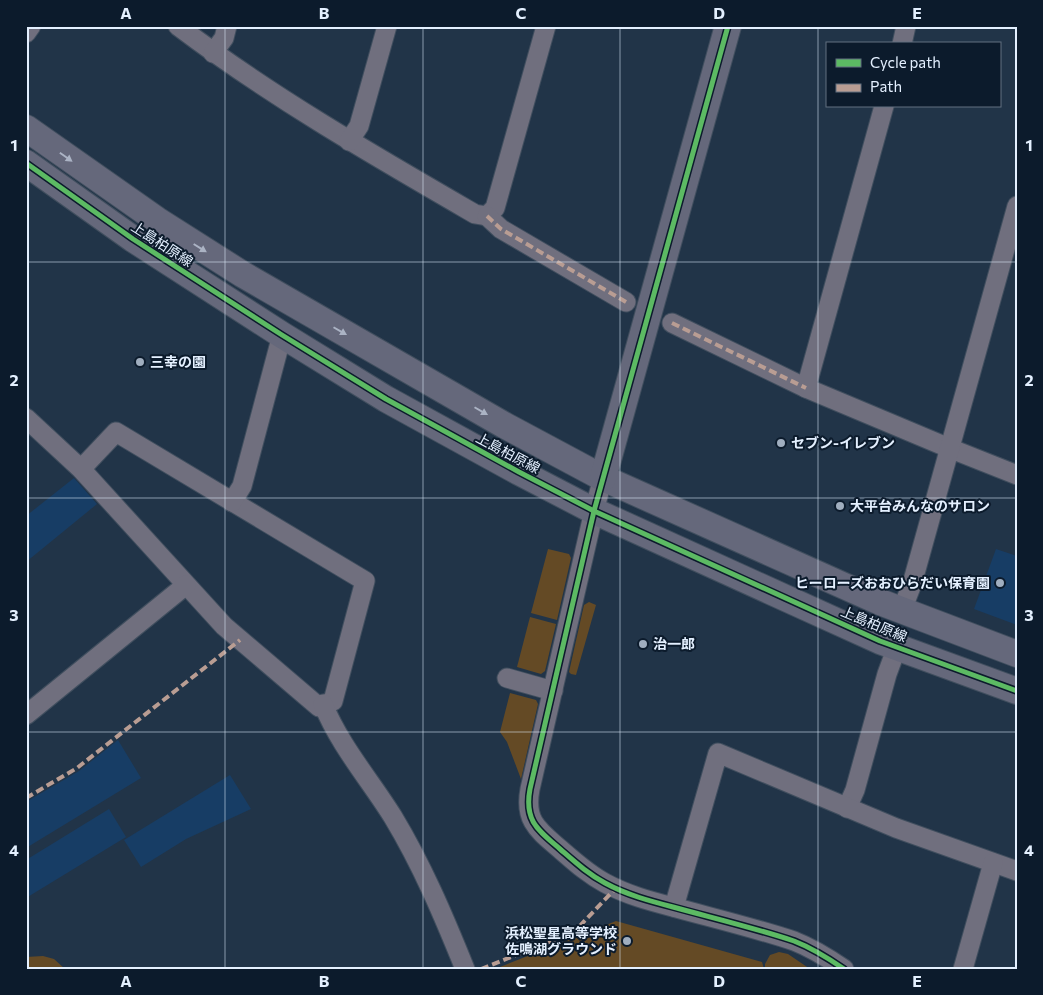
<svg xmlns="http://www.w3.org/2000/svg" width="1043" height="995" viewBox="0 0 1043 995" font-family="Commissioner,'Noto Sans JP',sans-serif">
  <rect width="100%" height="100%" fill="#213448"/>
  <g fill="#173d65">
    <path d="M74 478 97 504 26 562V516Z"/>
    <path d="M996 549 1017 556V625L974 609Z"/>
    <path d="M118 740 141 778 26 848V802L79 771Z"/>
    <path d="M230 775 251 809 186 839 141 867 124 840Z"/>
    <path d="M109 809 126 837 26 898V860Z"/>
  </g>
  <g fill="#644a25">
    <path d="M548 549 569 554 571 558 557 620 531 613Z"/>
    <path d="M589 602 596 605 576 675 571 674 569 672 584 605Z"/>
    <path d="M530 617 556 624 545 671 541 674 517 667Z"/>
    <path d="M510 693 536 700 538 704 521 779 507 742 500 732Z"/>
    <path d="M616 921 762 962 764 969H495Z"/>
    <path d="M779 952 788 954 810 969H765V964L770 955Z"/>
    <path d="M43 956 54 959 65 969H26V957Z"/>
  </g>
  <g fill="none" stroke-linecap="round" stroke-linejoin="round">
    <g stroke="#404e5e" stroke-width="21">
      <g id="street">
        <path d="M178 26C272 97 373 155 475 214L487 216 495 208 546 26"/>
        <path d="M26 33 31 26"/>
        <path d="M902 44 906 26"/>
        <path d="M213 53 224 38 227 26"/>
        <path d="M349 141 359 126 387 26"/>
        <path d="M487 216 501 229 626 302"/>
        <path d="M672 323 806 388 949 448 1017 475"/>
        <path d="M806 388 884 106"/>
        <path d="M26 418 81 469 224 626 319 707 333 701 365 581 116 432 81 469"/>
        <path d="M603 478 594 511 530 789C524 821 538 830 560 849 575 862 588 874 605 883 627 895 650 901 673 907 713 918 755 928 794 941 812 948 828 958 844 969"/>
        <path d="M232 502 242 486 282 335"/>
        <path d="M902 610 912 584 1017 206"/>
        <path d="M507 678 553 691"/>
        <path d="M323 704C340 746 370 780 393 817 422 865 444 917 465 969"/>
        <path d="M26 715 186 585"/>
        <path d="M847 808 855 790 887 674 897 647"/>
        <path d="M674 907 718 753 896 828 1017 871"/>
        <path d="M963 969 993 863"/>
      </g>
    </g>
    <g stroke="#404e5e" stroke-width="28">
      <g id="secondary">
        <path d="M26 128 157 220 242 274 504 425 603 478 880 602 1017 654"/>
        <path d="M26 163 133 239 282 335 386 399 519 472 594 511 880 641 1017 691"/>
        <path d="M603 478 728 26"/>
      </g>
    </g>
    <use href="#street" stroke="#706f7e" stroke-width="19"/>
    <use href="#secondary" stroke="#65687b" stroke-width="26"/>
    <g stroke="#b99d93" stroke-width="4" stroke-dasharray="8 4" stroke-linecap="butt">
      <path d="M487 216 501 229 626 302"/>
      <path d="M672 323 806 388"/>
      <path d="M26 798 77 768 240 640"/>
      <path d="M481 969 574 932 616 888"/>
    </g>
    <g stroke="#0c1b2c" stroke-width="8">
      <g id="cycleway">
        <path d="M728 26 594 511 530 789C524 821 538 830 560 849 575 862 588 874 605 883 627 895 650 901 673 907 713 918 755 928 794 941 812 948 828 958 844 969"/>
        <path d="M26 163 133 239 282 335 386 399 519 472 594 511 880 641 1017 691"/>
      </g>
    </g>
    <use href="#cycleway" stroke="#5cba63" stroke-width="5"/>
  </g>
  <defs><path id="oneway-solid" d="M-6-.8H1V-3.2L6.5 0L1 3.2V.8H-6Z" transform="scale(1.25)"/></defs>
  <g fill="#abb3c4">
    <use href="#oneway-solid" transform="translate(66 157) rotate(35)"/>
    <use href="#oneway-solid" transform="translate(200 248) rotate(32)"/>
    <use href="#oneway-solid" transform="translate(340 331) rotate(30)"/>
    <use href="#oneway-solid" transform="translate(481 411) rotate(30)"/>
  </g>
  <path fill="none" stroke="#e4f0ff" stroke-width="1" stroke-opacity="0.55" d="M225 26V969M423 26V969M620 26V969M818 26V969M26 262H1017M26 498H1017M26 732H1017"/>
  <g fill="#a0aebf" stroke="#0c1b2c" stroke-width="2">
    <circle cx="140" cy="362" r="5"/>
    <circle cx="781" cy="443" r="5"/>
    <circle cx="840" cy="506" r="5"/>
    <circle cx="1000" cy="583" r="5"/>
    <circle cx="643" cy="644" r="5"/>
    <circle cx="627" cy="941" r="5"/>
  </g>
  <g text-anchor="middle" stroke-width="4" stroke-linejoin="round" paint-order="stroke">
    <g font-size="14" fill="#e4f0ff" stroke="#0c1b2c">
      <text transform="translate(162 244) rotate(33)" y="5">上島柏原線</text>
      <text transform="translate(508 453) rotate(28)" y="5">上島柏原線</text>
      <text transform="translate(874 624) rotate(23)" y="5">上島柏原線</text>
    </g>
    <g font-size="14" font-weight="bold" fill="#e4f0ff" stroke="#0c1b2c" text-anchor="start">
      <text x="150" y="367">三幸の園</text>
      <text x="791" y="448">セブン-イレブン</text>
      <text x="850" y="511">大平台みんなのサロン</text>
      <text x="990" y="588" text-anchor="end">ヒーローズおおひらだい保育園</text>
      <text x="653" y="649">治一郎</text>
      <text x="617" y="938" text-anchor="end">浜松聖星高等学校<tspan x="617" dy="16">佐鳴湖グラウンド</tspan></text>
    </g>
  </g>
  <rect width="1043" height="995" fill="none" stroke="#0c1b2c" stroke-width="55"/>
  <rect x="826" y="42" width="175" height="65" fill="#0c1b2c" stroke="#627080"/>
  <rect x="836" y="59" width="25" height="8" fill="#5cba63" stroke="#627080"/>
  <text x="870" y="68" font-size="15" fill="#e4f0ff">Cycle path</text>
  <rect x="836" y="84" width="25" height="8" fill="#b99d93" stroke="#627080"/>
  <text x="870" y="92" font-size="15" fill="#e4f0ff">Path</text>
  <rect x="28" y="28" width="988" height="940" fill="none" stroke="#e4f0ff" stroke-width="2"/>
  <g font-size="16" text-anchor="middle" font-weight="bold" fill="#e4f0ff">
    <text x="126" y="19">A</text>
    <text x="324" y="19">B</text>
    <text x="521" y="19">C</text>
    <text x="719" y="19">D</text>
    <text x="917" y="19">E</text>
    <text x="14" y="151">1</text>
    <text x="1029" y="151">1</text>
    <text x="14" y="386">2</text>
    <text x="1029" y="386">2</text>
    <text x="14" y="621">3</text>
    <text x="1029" y="621">3</text>
    <text x="14" y="856">4</text>
    <text x="1029" y="856">4</text>
    <text x="126" y="987">A</text>
    <text x="324" y="987">B</text>
    <text x="521" y="987">C</text>
    <text x="719" y="987">D</text>
    <text x="917" y="987">E</text>
  </g>
</svg>
